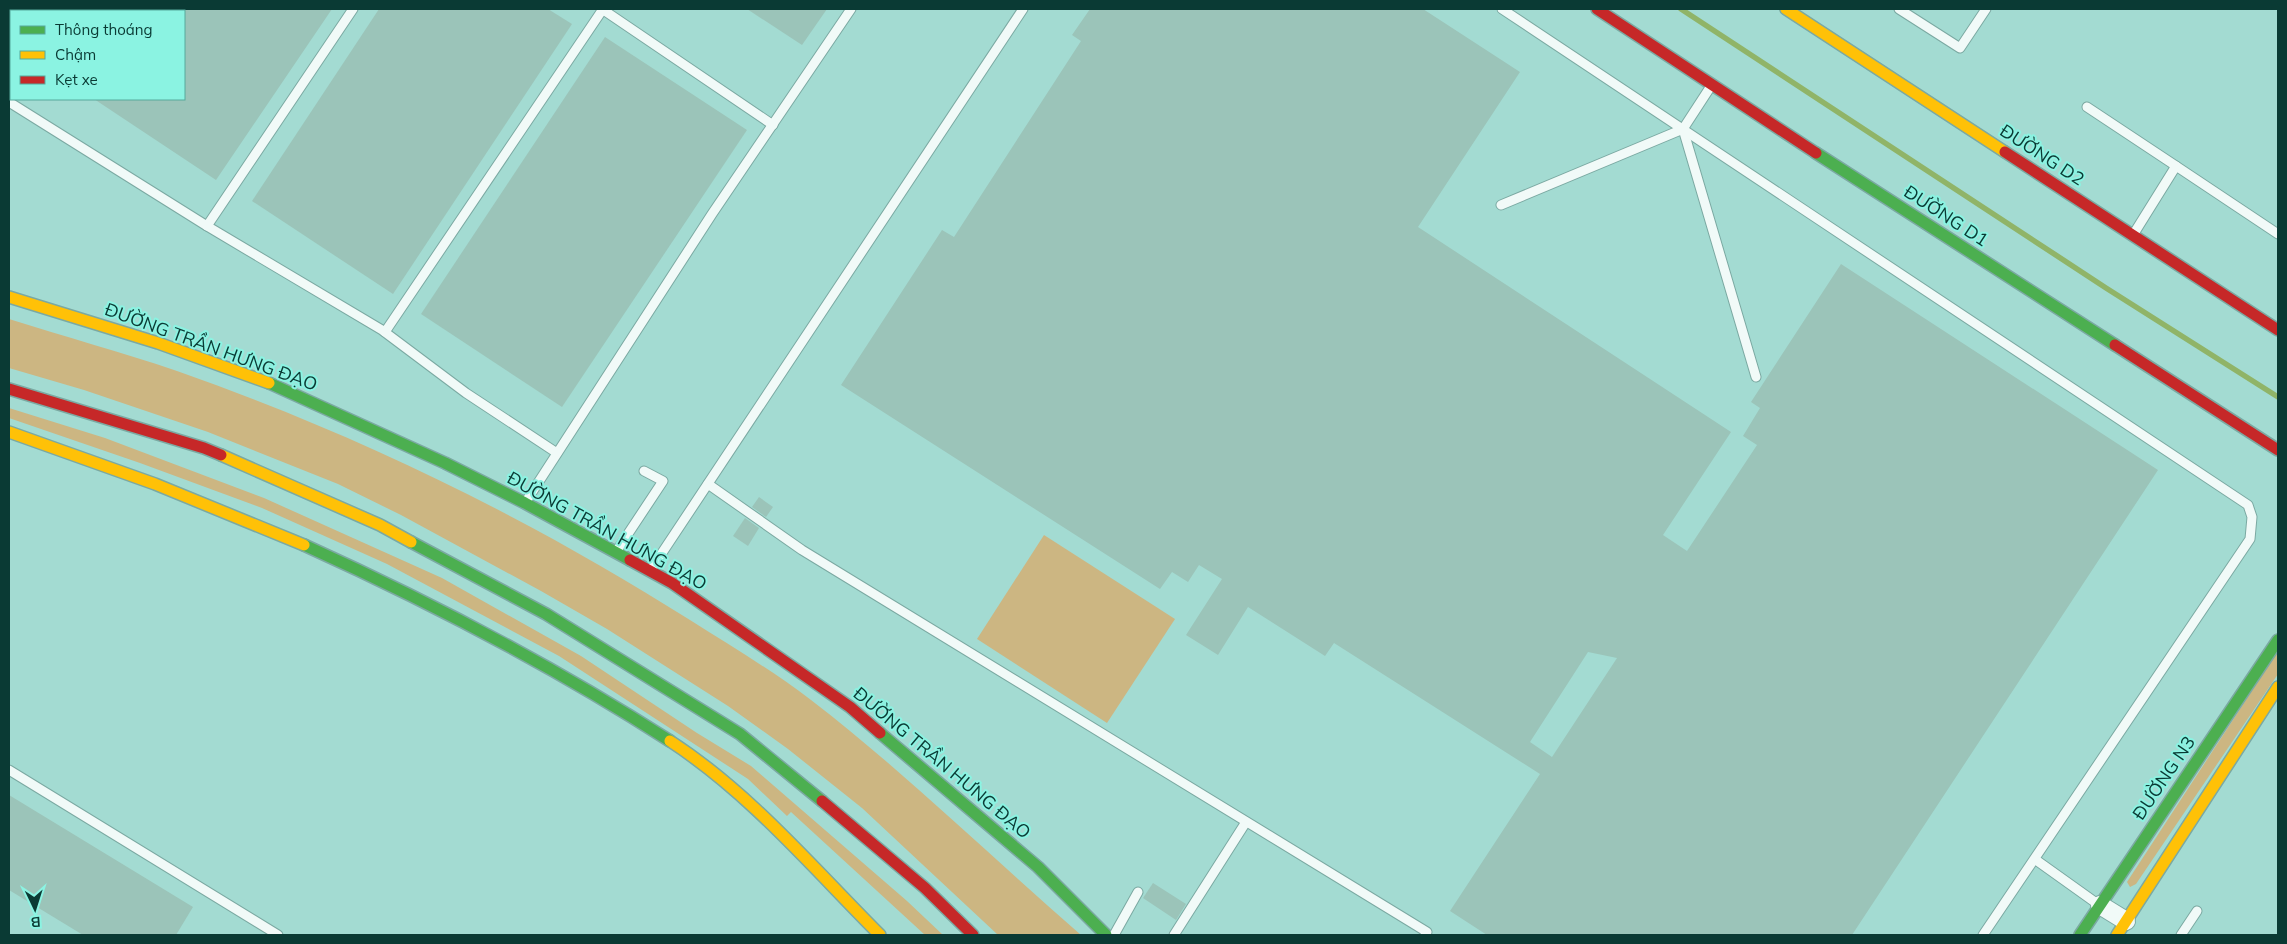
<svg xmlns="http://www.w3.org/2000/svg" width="2287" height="944" viewBox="0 0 2287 944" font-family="Mulish,sans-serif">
  <rect width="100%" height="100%" fill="#a3dbd2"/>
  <g fill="#ccb682">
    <path d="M9 319C65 337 122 352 177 371 357 434 529 518 690 620 731 646 773 671 811 700 906 773 991 857 1081 935H998L862 808 788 749 728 706 607 629 541 591 401 515 338 484 208 432 84 390 9 368Z"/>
    <path d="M9 408 105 438 264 498 442 578 581 656 697 733 751 766 907 901 943 935H925L791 812 787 816 748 779 559 656 387 564 262 508 140 463 9 418Z"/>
    <path d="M1044 535 1175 619 1107 723 977 639Z"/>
    <path d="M2278 651V674L2136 884 2130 887 2127 882Z"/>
  </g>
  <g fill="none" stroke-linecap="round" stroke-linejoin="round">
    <path stroke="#90b468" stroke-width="5.5" d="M1681 9 2106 288 2278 397"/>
  </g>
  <g fill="#9bc4b9" fill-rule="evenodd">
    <path d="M184 9H332L216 180 94 99H184Z"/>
    <path d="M379 9H548L572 24 393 294 252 201Z"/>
    <path d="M747 9H827L802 45Z"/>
    <path d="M1090 9H1423L1520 72 1418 227 1731 432 1663 535 1687 551 1757 445 1743 436 1760 408 1751 402 1841 264 2158 470 1852 935H1487L1450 911 1540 774 1334 643 1325 656 1248 607 1218 655 1186 635 1222 579 1199 565 1188 582 1172 572 1160 589 841 385 942 230 954 237 1081 41 1072 35ZM1588 652 1617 658 1552 757 1530 742Z"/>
    <path d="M605 37 747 130 562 407 421 314Z"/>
    <path d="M759 497 773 507 766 517 752 507Z"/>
    <path d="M745 518 759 528 748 546 733 536Z"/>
    <path d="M9 795 193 907 176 935H83L9 890Z"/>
    <path d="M1153 883 1186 904 1176 920 1143 898Z"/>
  </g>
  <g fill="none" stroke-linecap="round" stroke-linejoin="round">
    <g stroke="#7ba9a2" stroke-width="11">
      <g id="lane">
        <path d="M602 9 773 125"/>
        <path d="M1502 9 2248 505 2252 517 2250 539 1983 935"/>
        <path d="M1899 9 1960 48 1986 9"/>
        <path d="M107 11 109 9"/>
        <path d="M9 102 207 226 382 330 466 393 557 453"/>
        <path d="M2087 107 2176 166"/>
        <path d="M1683 129 1756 377"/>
        <path d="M1501 205 1683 129 1711 86"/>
        <path d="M207 226 353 9"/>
        <path d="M2133 235 2176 166 2278 234"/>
        <path d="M385 332 603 9"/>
        <path d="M708 484 802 550 1427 932 1425 935"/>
        <path d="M525 503 712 214 851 9"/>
        <path d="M616 552 663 481 644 471"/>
        <path d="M650 571 1023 9"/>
        <path d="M9 770 278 935"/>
        <path d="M2036 860 2099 905"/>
        <path d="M1114 935 1138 892"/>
        <path d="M1174 935 1246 822"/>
        <path d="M2181 935 2197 911"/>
      </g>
    </g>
    <g stroke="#7ba9a2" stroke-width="20">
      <path id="street" d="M2100 905 2126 921"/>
    </g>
    <g stroke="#7ba9a2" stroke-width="14">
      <g id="fast">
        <path d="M1816 153 2115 345"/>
        <path d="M269 383 445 463 525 503 630 560"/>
        <path d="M411 542 546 614 740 734 822 801"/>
        <path d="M304 545C430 602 553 666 670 741"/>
        <path d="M880 733 1038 867 1106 935"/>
        <path d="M2080 935 2278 640"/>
      </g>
    </g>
    <g stroke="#7ba9a2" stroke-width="14">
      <g id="slow">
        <path d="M1786 9 2005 152"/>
        <path d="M9 297 158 343 269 383"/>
        <path d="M9 432 155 484 304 545"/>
        <path d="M221 455 380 525 411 542"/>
        <path d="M670 741C750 793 813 868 880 935"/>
        <path d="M2117 935 2278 687"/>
      </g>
    </g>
    <g stroke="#7ba9a2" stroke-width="14">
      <g id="jam">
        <path d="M1597 9 1816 153"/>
        <path d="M2005 152 2278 330"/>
        <path d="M2115 345 2278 450"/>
        <path d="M9 389 204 448 221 455"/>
        <path d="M630 560 672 583 850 707 880 733"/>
        <path d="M822 801 925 888 973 935"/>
      </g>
    </g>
    <use href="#lane" stroke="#f1faf8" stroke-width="9"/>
    <use href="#street" stroke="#f1faf8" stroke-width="18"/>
    <use href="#fast" stroke="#4caf50" stroke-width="11"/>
    <use href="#slow" stroke="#ffc107" stroke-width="11"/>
    <use href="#jam" stroke="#c62828" stroke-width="11"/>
  </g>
  <g text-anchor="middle" stroke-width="4" stroke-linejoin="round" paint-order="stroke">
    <g font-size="18" fill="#0a3a34" stroke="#8bf3e2">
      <text transform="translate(2042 155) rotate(33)" y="6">ĐƯỜNG D2</text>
      <text transform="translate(1946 216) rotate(33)" y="6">ĐƯỜNG D1</text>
      <text transform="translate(211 347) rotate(20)" y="6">ĐƯỜNG TRẦN HƯNG ĐẠO</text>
      <text transform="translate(607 531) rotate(29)" y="6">ĐƯỜNG TRẦN HƯNG ĐẠO</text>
      <text transform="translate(942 763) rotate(40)" y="6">ĐƯỜNG TRẦN HƯNG ĐẠO</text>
      <text transform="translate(2164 778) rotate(-56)" y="6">ĐƯỜNG N3</text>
    </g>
  </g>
  <rect width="2287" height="944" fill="none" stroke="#0a3a34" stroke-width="20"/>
  <rect x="10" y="10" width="175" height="90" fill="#8bf3e2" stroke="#57a99c"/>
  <rect x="20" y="26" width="25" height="8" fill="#4caf50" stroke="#57a99c"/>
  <text x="55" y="35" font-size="15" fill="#0a3a34">Thông thoáng</text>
  <rect x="20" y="51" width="25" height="8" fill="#ffc107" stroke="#57a99c"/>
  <text x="55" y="60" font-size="15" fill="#0a3a34">Chậm</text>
  <rect x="20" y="76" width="25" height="8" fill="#c62828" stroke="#57a99c"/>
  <text x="55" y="85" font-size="15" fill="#0a3a34">Kẹt xe</text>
  <g transform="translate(35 909) rotate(176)" stroke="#8bf3e2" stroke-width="4" paint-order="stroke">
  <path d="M0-4L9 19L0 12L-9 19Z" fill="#0a3a34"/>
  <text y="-8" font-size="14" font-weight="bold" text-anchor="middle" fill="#0a3a34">B</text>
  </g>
</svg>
